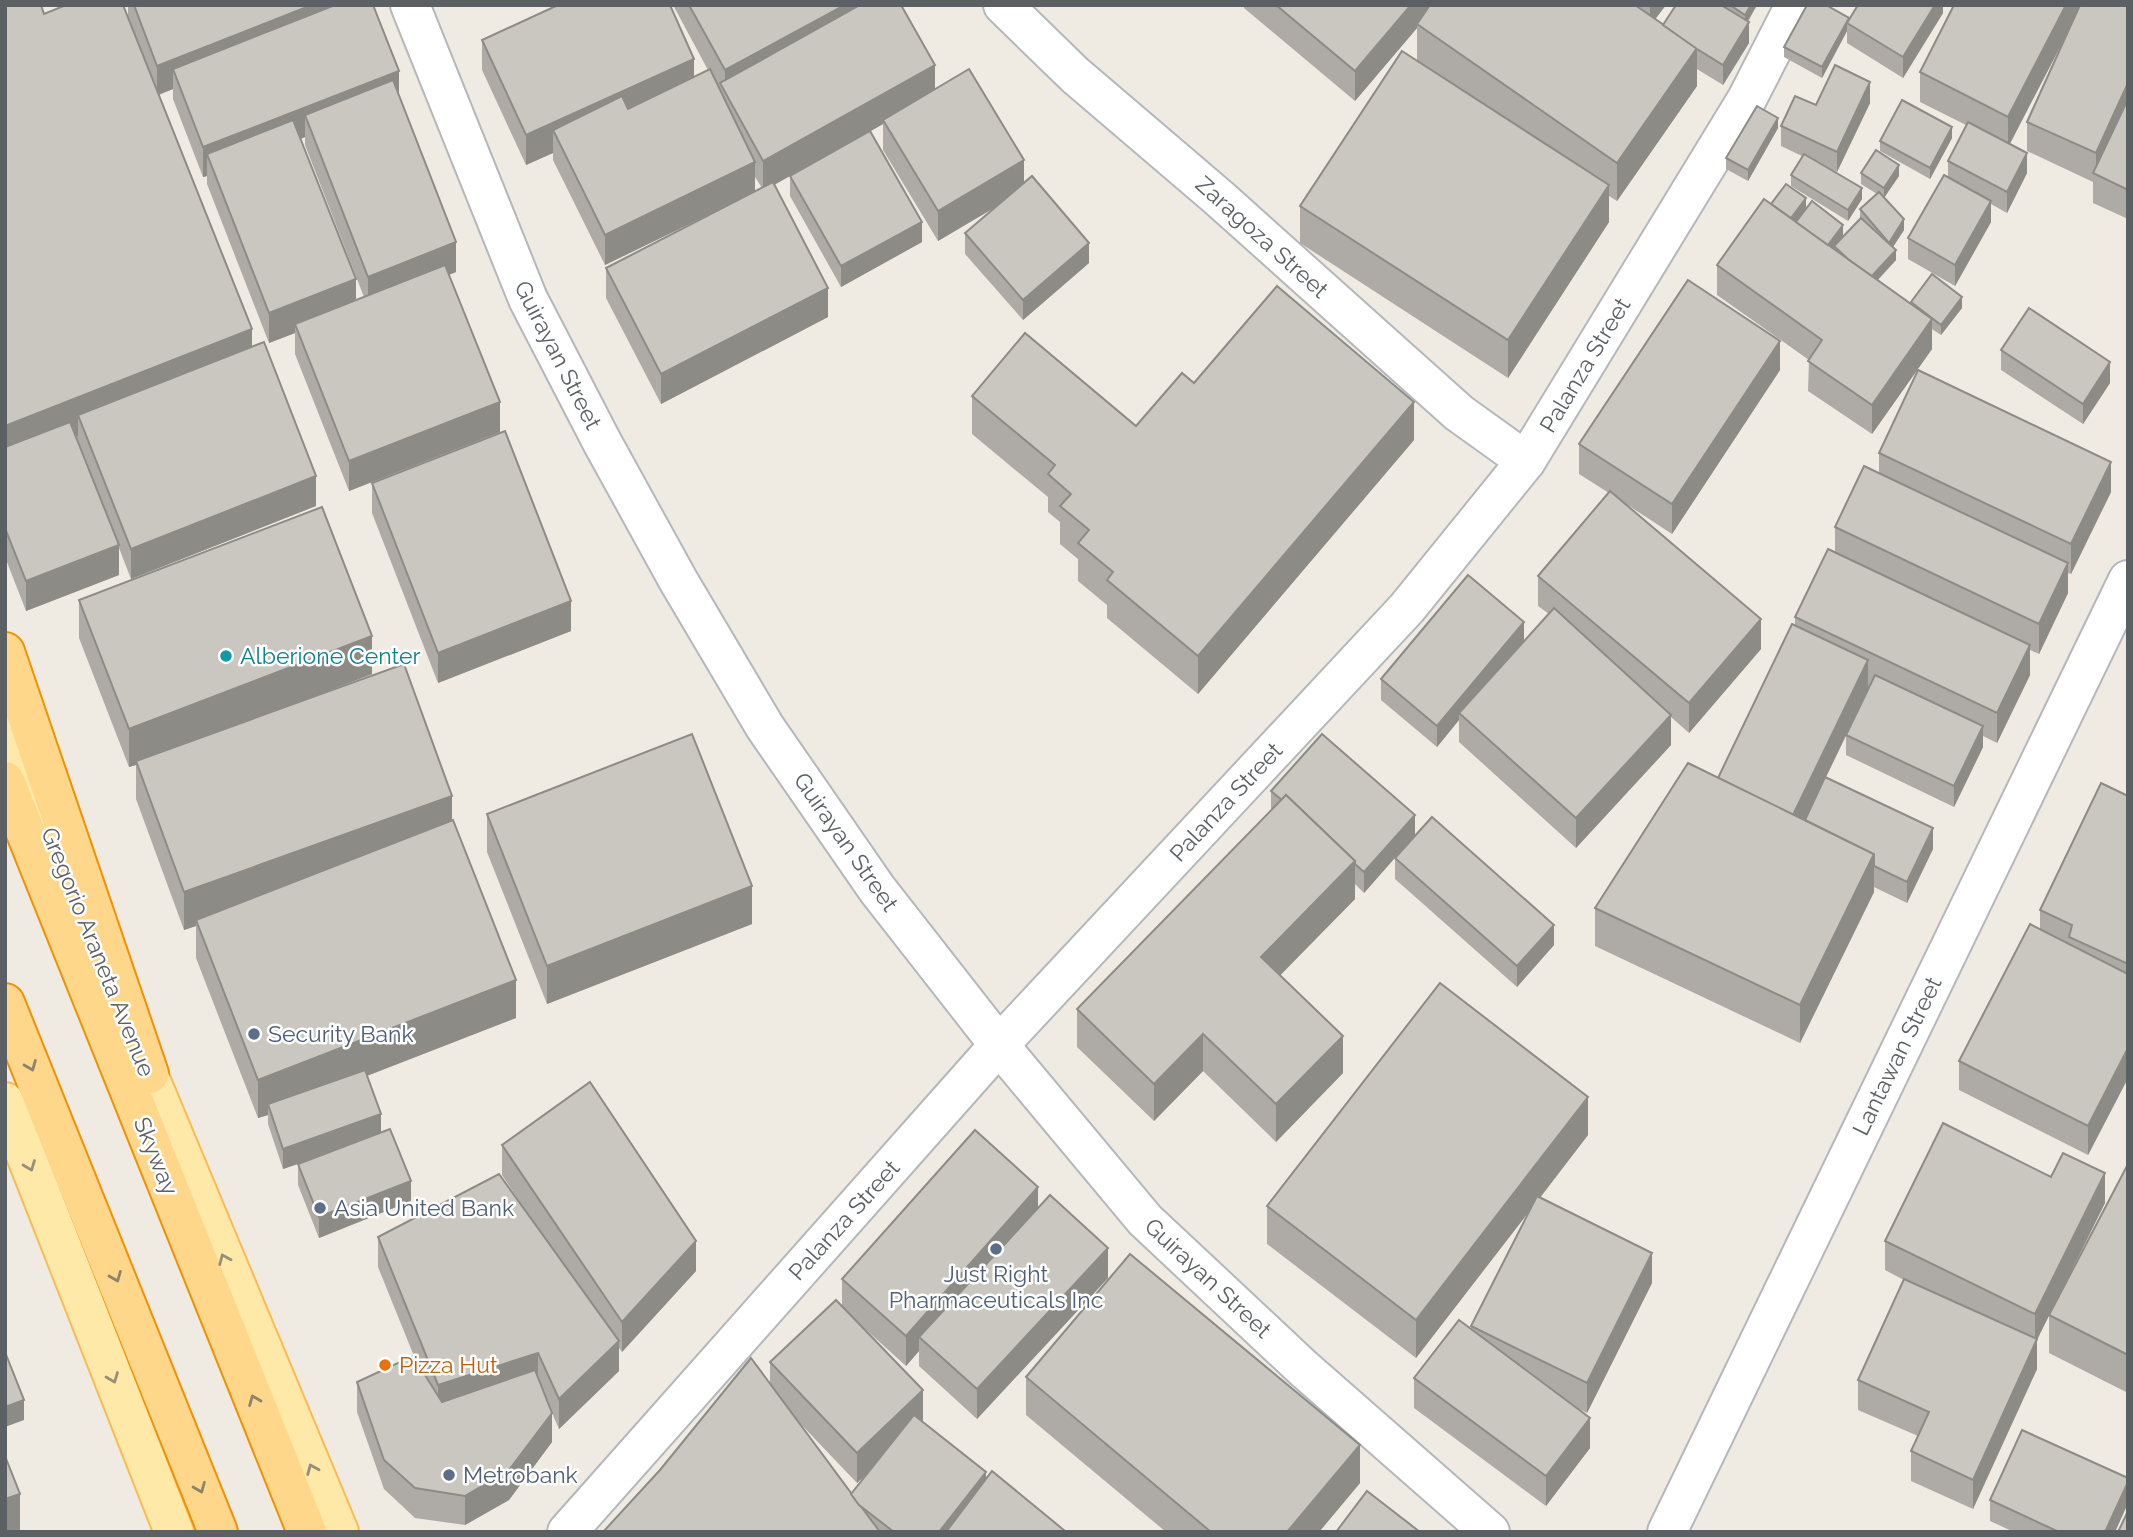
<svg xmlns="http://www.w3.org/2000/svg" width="2133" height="1537" viewBox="0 0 2133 1537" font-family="Raleway,sans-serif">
  <rect width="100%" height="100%" fill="#efebe3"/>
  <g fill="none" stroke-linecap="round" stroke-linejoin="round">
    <g stroke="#b4b7bb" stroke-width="42">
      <g id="street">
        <path d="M410 5 528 299 602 442 678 580 765 727 877 889 999 1045 1145 1220 1303 1368 1490 1532"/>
        <path d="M1003 5 1075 75 1219 198 1459 413 1526 461"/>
        <path d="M567 1532 999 1045 1407 608 1526 461 1747 99 1795 5"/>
        <path d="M1667 1532 2128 580"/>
      </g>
    </g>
    <g stroke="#fabc51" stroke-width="42">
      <g id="primary">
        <path d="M5 721 44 818"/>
        <path d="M135 1043 339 1532"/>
        <path d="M5 1102 174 1532"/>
      </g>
    </g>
    <g stroke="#f29100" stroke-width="42">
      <g id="highway">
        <path d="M5 652 149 1074"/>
        <path d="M5 781 307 1532"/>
        <path d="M5 1003 218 1532"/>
      </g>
    </g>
    <use href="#street" stroke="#fff" stroke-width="38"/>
    <use href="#primary" stroke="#ffe9a8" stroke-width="38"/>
    <use href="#highway" stroke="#ffd78a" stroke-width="38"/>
  </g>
  <g fill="#aeaaa5" fill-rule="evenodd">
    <path d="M5 5 44 14 128 17V5H373L399 95 456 272 449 275 500 432 349 491 295 354V333L269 343 207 184V176L203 177 173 99V89L159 95 252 347 316 506 131 579 119 548V575L26 611 5 557ZM305 137V145L364 297 356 300 301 139Z"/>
    <path d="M673 5H901L935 89 1024 182 1089 263 1023 320 965 254V233L996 207 938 241 883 150V124L871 131 922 242 841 287 790 196V176L774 185 828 317 661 404 606 298V268L743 198 605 265 553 160V153L526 165 482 70V40L694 77 708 70ZM755 177 762 188 755 192Z"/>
    <path d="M1244 5H1666L1655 19 1663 25 1676 5H1757L1748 22 1749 43 1723 85 1697 69V86L1617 201 1609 196V222L1508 378 1300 243V206L1417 60V28L1355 101 1244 8Z"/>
    <path d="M1943 5V13L1903 78 1847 43V31L1822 78 1784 57V47L1849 20Z"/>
    <path d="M2128 5V219L2093 203V182L2027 151V122L2065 37 2010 144 2027 173 2007 213 1991 204V222L1955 286 1908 259V238L1948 177V161L1966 125 1920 102V72Z"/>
    <path d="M1870 103 1837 172 1826 167 1862 199 1848 221 1791 186V175L1802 156 1781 146V126L1816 105Z"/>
    <path d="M1778 128 1748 181 1726 169V158Z"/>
    <path d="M1952 138 1930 179 1880 151V141Z"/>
    <path d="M1861 173 1899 176 1884 197 1904 230 1893 247 1896 260 1878 280 1911 304V302L1962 308 1941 335 1932 329V349L1872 434 1808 391 1809 360 1717 295V265L1771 204 1806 209 1843 235 1837 243 1860 219V209L1877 194 1861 184Z"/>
    <path d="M2001 350 2110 383 2083 424 2001 370Z"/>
    <path d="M1780 370 1672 534 1620 500 1761 649 1689 733 1671 717V745L1576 848 1459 742V720L1437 747 1381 700V679L1524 641 1549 614 1538 606V576L1609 493 1579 474V444Z"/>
    <path d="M1194 383 1414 440 1198 694 1107 618V605L1078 581V559L1060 544V522L1048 512V497L972 434V396L1136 426Z"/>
    <path d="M1879 453 2111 492 2071 574 2068 573V593L2039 654 2030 650V675L1997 743 1983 736V747L1954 807 1846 755V736L1826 777 1933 849 1907 903 1874 887V892L1800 1043 1595 946V908L1718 778 1795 625V617L1835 552V527L1879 473Z"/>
    <path d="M372 483 571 631 438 683 372 513Z"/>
    <path d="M79 600 372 674 315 696 452 821 516 1018 367 1076 381 1132 411 1201 319 1238 298 1185V1164L283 1169 268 1124V1115L258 1118 196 958V926L184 930 136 799V765L129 767 79 638Z"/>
    <path d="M1271 791 1415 835 1364 893 1355 884V899L1280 975 1343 1073 1276 1142 1203 1071 1154 1121 1077 1047V1009L1271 810Z"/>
    <path d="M2128 796V1080H2127L2088 1155 1959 1090V1061L2040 929V910Z"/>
    <path d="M487 814 752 924 547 1004 487 852Z"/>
    <path d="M1395 858 1554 945 1517 987 1395 879Z"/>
    <path d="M1588 1135 1540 1198 1652 1283 1587 1413 1573 1406 1590 1448 1546 1506 1414 1408V1378L1471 1330V1326L1531 1209 1416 1358 1267 1244V1206Z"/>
    <path d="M502 1145 696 1271 622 1352 619 1348V1371L559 1429 552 1413V1442L509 1500 465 1525 415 1518 384 1489 357 1412V1382L416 1361 378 1267V1237L541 1233 502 1175Z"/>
    <path d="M2128 1164V1393L2049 1353V1315Z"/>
    <path d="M2105 1203 2037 1339V1369L1973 1509 1911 1481V1451L1918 1436 1858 1410V1380L1904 1280 1885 1270V1241Z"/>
    <path d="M1038 1207 1108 1278 977 1419 919 1366V1351L906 1366 863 1327 923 1420 922 1421 986 1479 1065 1532H603L770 1384V1362L842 1306V1279ZM794 1417 857 1483 870 1471 851 1494Z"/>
    <path d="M1026 1377 1360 1483 1319 1532H1166L1026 1415Z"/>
    <path d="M2128 1478V1503L2115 1532H2014L1990 1521V1500Z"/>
  </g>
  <g fill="#8d8b86">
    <path d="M312 5H363L173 69V89L157 95V66Z"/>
    <path d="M845 5H886L725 92V70Z"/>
    <path d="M1411 5H1437L1417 24V28L1355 101V71Z"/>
    <path d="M1650 5H1666L1650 26Z"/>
    <path d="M1751 5H1757L1745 25V15Z"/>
    <path d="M1935 5H1943V13L1903 78V57Z"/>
    <path d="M2066 5H2082L2008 147V117Z"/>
    <path d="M1849 18V24L1847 23V31L1822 78V67Z"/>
    <path d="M1749 22V43L1723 85V65Z"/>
    <path d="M1697 48V86L1617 201V163Z"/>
    <path d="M694 59V88L562 148 553 130V153L526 165V135Z"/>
    <path d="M935 65V95L883 120V124L763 191V161Z"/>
    <path d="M399 71V100L305 115V137L214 173 207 154V176L203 177V147Z"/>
    <path d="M1870 82V103L1837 172V152Z"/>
    <path d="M2128 83V113L2096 175V153Z"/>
    <path d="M1778 118V128L1748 181V170Z"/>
    <path d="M1952 127V138L1930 179V168Z"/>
    <path d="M2027 153V173L2007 213V192Z"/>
    <path d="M1024 160V190L938 241V211Z"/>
    <path d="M755 162V192L605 265V235Z"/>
    <path d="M1899 165V176L1884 198V188Z"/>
    <path d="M1609 185V222L1508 378V340Z"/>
    <path d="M1862 188V199L1848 221V210Z"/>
    <path d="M1806 198V209L1789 232V221Z"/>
    <path d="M1991 201V222L1955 286V265Z"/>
    <path d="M1904 219V230L1889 253V243Z"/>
    <path d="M922 222V242L841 287V266Z"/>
    <path d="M1843 225V235L1823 262V251Z"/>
    <path d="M456 242V272L368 306V277Z"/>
    <path d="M1089 243V263L1023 320V300Z"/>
    <path d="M1896 250V260L1869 289V279Z"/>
    <path d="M356 279V309L295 324V333L269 343V313Z"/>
    <path d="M828 288V317L661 404V374Z"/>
    <path d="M1962 297V308L1941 335V325Z"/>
    <path d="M1932 319V349L1872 434V405Z"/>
    <path d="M252 329V367L78 415V436L5 464V426Z"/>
    <path d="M1780 341V370L1672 534V504Z"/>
    <path d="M2110 362V383L2083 424V404Z"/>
    <path d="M500 402V432L349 491V461Z"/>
    <path d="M1414 402V440L1198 694V656Z"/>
    <path d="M2111 462V492L2071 574V544Z"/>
    <path d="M316 476V506L131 579V549Z"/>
    <path d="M119 545V575L26 611V581Z"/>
    <path d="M2068 563V593L2039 654V624Z"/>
    <path d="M571 601V631L438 683V653Z"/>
    <path d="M1761 619V649L1689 733V703Z"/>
    <path d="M1524 622V642L1459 713V720L1437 747V726Z"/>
    <path d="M372 636V674L137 764 136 761V765L129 767V729Z"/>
    <path d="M2030 645V675L1997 743V713Z"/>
    <path d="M1868 660V689L1793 846V816Z"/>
    <path d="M1671 715V745L1576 848V818Z"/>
    <path d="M1983 726V747L1954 807V786Z"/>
    <path d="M452 796V834L196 920V926L184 930V892Z"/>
    <path d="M1415 815V835L1364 893V872Z"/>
    <path d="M1933 828V849L1907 903V882Z"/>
    <path d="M1874 854V892L1800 1043V1005Z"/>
    <path d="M1355 861V899L1261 995V957Z"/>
    <path d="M752 886V924L547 1004V966Z"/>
    <path d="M1554 925V945L1517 987V966Z"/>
    <path d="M516 980V1018L271 1113 268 1104V1115L258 1118V1080Z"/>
    <path d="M1203 1034V1071L1154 1121V1084Z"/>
    <path d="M1343 1036V1073L1276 1142V1104Z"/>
    <path d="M2127 1050V1080L2088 1155V1126Z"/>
    <path d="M1588 1097V1135L1416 1358V1320Z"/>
    <path d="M381 1114V1135L283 1169V1149Z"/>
    <path d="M2105 1173V1203L2035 1344V1314Z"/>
    <path d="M411 1181V1201L319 1238V1217Z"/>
    <path d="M1038 1187V1217L919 1337V1351L906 1366V1336Z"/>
    <path d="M696 1241V1271L622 1352V1322Z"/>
    <path d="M1108 1248V1278L977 1419V1389Z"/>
    <path d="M1652 1253V1283L1587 1413V1383Z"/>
    <path d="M2037 1339V1369L1973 1509V1480Z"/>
    <path d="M619 1341V1371L559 1429V1399Z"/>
    <path d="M538 1353V1382L438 1415V1385Z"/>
    <path d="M923 1390V1420L857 1483V1453Z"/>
    <path d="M24 1400V1420L5 1427V1407Z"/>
    <path d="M552 1413V1442L509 1500 465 1525V1496Z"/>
    <path d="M1590 1418V1448L1546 1506V1476Z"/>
    <path d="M1360 1445V1483L1319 1532H1287Z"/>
    <path d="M986 1472V1493L955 1532H939Z"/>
    <path d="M2128 1482V1503L2115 1532H2105Z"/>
    <path d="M20 1494V1532H5V1499Z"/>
  </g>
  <g fill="#cac6c0" stroke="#8d8b86" stroke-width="2">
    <path d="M5 5H41L44 14 66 5H123L252 329 5 426Z"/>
    <path d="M134 5H312L157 66Z"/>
    <path d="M335 5H373L399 71 203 147 173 69Z"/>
    <path d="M558 5H670L694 59 526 135 482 40Z"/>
    <path d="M689 5H845L725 70Z"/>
    <path d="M860 5H901L935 65 763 161 720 83Z"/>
    <path d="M1276 5H1411L1355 71Z"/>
    <path d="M1430 5H1635L1697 48 1617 163 1417 24Z"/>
    <path d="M1676 5H1721L1749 22 1723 65 1697 49 1663 25Z"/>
    <path d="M1730 5H1751L1745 15Z"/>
    <path d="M1807 5H1826L1849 18 1822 67 1784 47Z"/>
    <path d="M1858 5H1935L1903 57 1847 23Z"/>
    <path d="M1954 5H2066L2008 117 1920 72Z"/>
    <path d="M2080 5H2128V83L2096 153 2027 122Z"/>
    <path d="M1402 51 1609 185 1508 340 1300 206Z"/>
    <path d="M1835 65 1870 82 1837 152 1781 126 1795 96 1816 105Z"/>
    <path d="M710 69 755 162 605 235 553 130 622 96 628 109Z"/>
    <path d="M969 69 1024 160 938 211 883 120Z"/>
    <path d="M393 80 456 242 368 277 305 115Z"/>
    <path d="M2128 99V190L2093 173Z"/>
    <path d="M1902 100 1952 127 1930 168 1880 141Z"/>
    <path d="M1757 106 1778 118 1748 170 1726 158Z"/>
    <path d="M293 120 356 279 269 313 207 154Z"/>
    <path d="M1968 122 2027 153 2007 192 1948 161Z"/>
    <path d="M870 131 922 222 841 266 790 176Z"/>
    <path d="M1876 150 1899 165 1884 188 1861 173Z"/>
    <path d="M1804 154 1862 188 1848 210 1791 175Z"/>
    <path d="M1944 175 1991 201 1955 265 1908 238Z"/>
    <path d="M1032 176 1089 243 1023 300 965 233Z"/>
    <path d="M773 182 828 288 661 374 606 268Z"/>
    <path d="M1786 184 1806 198 1791 218 1771 204Z"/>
    <path d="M1879 192 1904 219 1889 243 1860 209Z"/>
    <path d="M1764 199 1932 319 1872 405 1808 361 1822 340 1717 265Z"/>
    <path d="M1812 201 1843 225 1828 245 1796 222Z"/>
    <path d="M1861 218 1896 250 1872 276 1848 259 1834 246Z"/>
    <path d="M445 265 500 402 349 461 295 324Z"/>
    <path d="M1932 274 1962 297 1941 325 1911 302Z"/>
    <path d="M1688 280 1780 341 1672 504 1579 444Z"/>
    <path d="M1277 286 1414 402 1198 656 1107 580 1113 572 1078 543 1089 530 1060 506 1071 494 1048 474 1055 465 972 396 1025 333 1136 426 1182 373 1194 383Z"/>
    <path d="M2029 308 2110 362 2083 404 2001 350Z"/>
    <path d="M264 342 316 476 131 549 78 415Z"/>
    <path d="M1918 370 2111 462 2071 544 1879 453Z"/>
    <path d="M70 422 119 545 26 581 5 528V447Z"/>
    <path d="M505 431 571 601 438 653 372 483Z"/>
    <path d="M1864 466 2068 563 2039 624 1835 527Z"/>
    <path d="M1610 491 1761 619 1689 703 1538 576Z"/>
    <path d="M322 507 372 636 129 729 79 600Z"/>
    <path d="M1828 549 2030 645 1997 713 1795 617Z"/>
    <path d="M1468 575 1524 622 1437 726 1381 679Z"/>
    <path d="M1554 608 1671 715 1576 818 1459 713Z"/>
    <path d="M1792 624 1868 660 1793 815 1718 778Z"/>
    <path d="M404 664 452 796 184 892 136 761Z"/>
    <path d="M1875 675 1983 726 1954 786 1846 735Z"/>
    <path d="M692 734 752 886 547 966 487 814Z"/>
    <path d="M1322 734 1415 815 1364 872 1355 864V861L1286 795 1282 800 1271 791Z"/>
    <path d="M1688 763 1874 854 1800 1005 1595 908Z"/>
    <path d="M1825 777 1933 828 1907 882 1874 866V854L1805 820Z"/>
    <path d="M2101 783 2128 796V964L2069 937 2072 925 2040 910Z"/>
    <path d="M1286 795 1355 861 1261 957 1343 1036 1276 1104 1203 1034 1154 1084 1077 1009Z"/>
    <path d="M1432 817 1554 925 1517 966 1395 858Z"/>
    <path d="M453 820 516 980 258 1080 196 920Z"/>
    <path d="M2030 924 2128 974V1050H2127L2088 1126 1959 1061Z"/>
    <path d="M1440 983 1588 1097 1416 1320 1267 1206Z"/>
    <path d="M365 1070 381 1114 283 1149 268 1104Z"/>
    <path d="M590 1082 696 1241 622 1322 502 1145Z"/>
    <path d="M1943 1123 2051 1177 2063 1153 2105 1173 2035 1314 1885 1241Z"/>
    <path d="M390 1129 411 1181 319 1217 298 1164Z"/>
    <path d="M975 1130 1038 1187 906 1336 842 1279Z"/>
    <path d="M2128 1164V1355L2049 1315Z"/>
    <path d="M499 1174 619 1341 559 1399 538 1353 438 1385 378 1237Z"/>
    <path d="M1050 1195 1108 1248 977 1389 919 1337Z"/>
    <path d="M1537 1196 1652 1253 1587 1383 1471 1326Z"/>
    <path d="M1130 1254 1360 1445 1287 1532H1211L1026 1377Z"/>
    <path d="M1904 1279 2037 1339 1973 1480 1911 1451 1929 1412 1858 1380Z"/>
    <path d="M836 1300 923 1390 857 1453 770 1362Z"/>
    <path d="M1459 1320 1590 1418 1546 1476 1414 1378Z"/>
    <path d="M5 1352 24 1400 5 1407Z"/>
    <path d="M413 1356 442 1402 535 1370 552 1413 509 1470 465 1496 415 1488 384 1460 357 1382Z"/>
    <path d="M751 1358 880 1532H603L660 1470Z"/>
    <path d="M914 1415 986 1472 939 1532H894L859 1505 851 1494Z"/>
    <path d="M2022 1430 2128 1478V1482L2105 1532H2059L1990 1500Z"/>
    <path d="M5 1456 20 1494 5 1499Z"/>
    <path d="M992 1471 1065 1531 1064 1532H946Z"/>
    <path d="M1367 1491 1420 1532H1336Z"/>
    <path d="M2128 1511V1532H2118Z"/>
  </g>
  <defs><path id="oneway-chevron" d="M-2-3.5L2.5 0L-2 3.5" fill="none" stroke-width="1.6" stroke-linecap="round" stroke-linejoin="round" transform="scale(1.75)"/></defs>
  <g stroke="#8c8470">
    <use href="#oneway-chevron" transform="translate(31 1066) rotate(68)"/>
    <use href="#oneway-chevron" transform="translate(116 1277) rotate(68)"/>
    <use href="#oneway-chevron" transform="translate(254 1400) rotate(-112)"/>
    <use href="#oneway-chevron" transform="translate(200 1488) rotate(68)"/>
  </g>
  <g stroke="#94907c">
    <use href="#oneway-chevron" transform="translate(30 1166) rotate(69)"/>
    <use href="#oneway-chevron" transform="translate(224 1259) rotate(-113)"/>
    <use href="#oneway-chevron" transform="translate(113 1378) rotate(69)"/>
    <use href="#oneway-chevron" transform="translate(312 1469) rotate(-113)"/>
  </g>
  <circle fill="#0f9aa8" stroke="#fff" stroke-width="2.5" cx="226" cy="656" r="7"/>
  <g fill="#5c6f8a" stroke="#fff" stroke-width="2.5">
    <circle cx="254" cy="1034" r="7"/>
    <circle cx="320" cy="1208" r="7"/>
    <circle cx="996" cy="1249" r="7"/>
    <circle cx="449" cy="1475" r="7"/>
  </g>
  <circle fill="#e8710a" stroke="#fff" stroke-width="2.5" cx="385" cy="1365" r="7"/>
  <g text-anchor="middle" stroke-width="5" stroke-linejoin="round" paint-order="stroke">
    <g font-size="23" fill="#5b6065" stroke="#fff">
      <text transform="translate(1262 237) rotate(42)" y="8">Zaragoza Street</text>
      <text transform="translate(558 355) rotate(63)" y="8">Guirayan Street</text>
      <text transform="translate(1585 365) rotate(-59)" y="8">Palanza Street</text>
      <text transform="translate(1226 802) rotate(-47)" y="8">Palanza Street</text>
      <text transform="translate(846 842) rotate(55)" y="8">Guirayan Street</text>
      <text transform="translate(98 952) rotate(68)" y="8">Gregorio Araneta Avenue</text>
      <text transform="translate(1897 1056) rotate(-64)" y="8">Lantawan Street</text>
      <text transform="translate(156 1156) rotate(68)" y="8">Skyway</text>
      <text transform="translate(844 1220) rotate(-48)" y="8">Palanza Street</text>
      <text transform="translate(1208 1278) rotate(43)" y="8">Guirayan Street</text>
    </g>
    <g font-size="23" fill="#0d838f" stroke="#fff" text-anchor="start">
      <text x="240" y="664">Alberione Center</text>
    </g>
    <g font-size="23" fill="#4e5e75" stroke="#fff" text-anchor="start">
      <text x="268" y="1042">Security Bank</text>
      <text x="334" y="1216">Asia United Bank</text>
      <text x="996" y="1282" text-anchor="middle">Just Right<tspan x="996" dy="26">Pharmaceuticals Inc</tspan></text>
      <text x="463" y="1483">Metrobank</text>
    </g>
    <g font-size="23" fill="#c56008" stroke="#fff" text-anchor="start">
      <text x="399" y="1373">Pizza Hut</text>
    </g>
  </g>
  <rect width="2133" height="1537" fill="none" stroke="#5b6065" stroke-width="14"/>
</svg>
